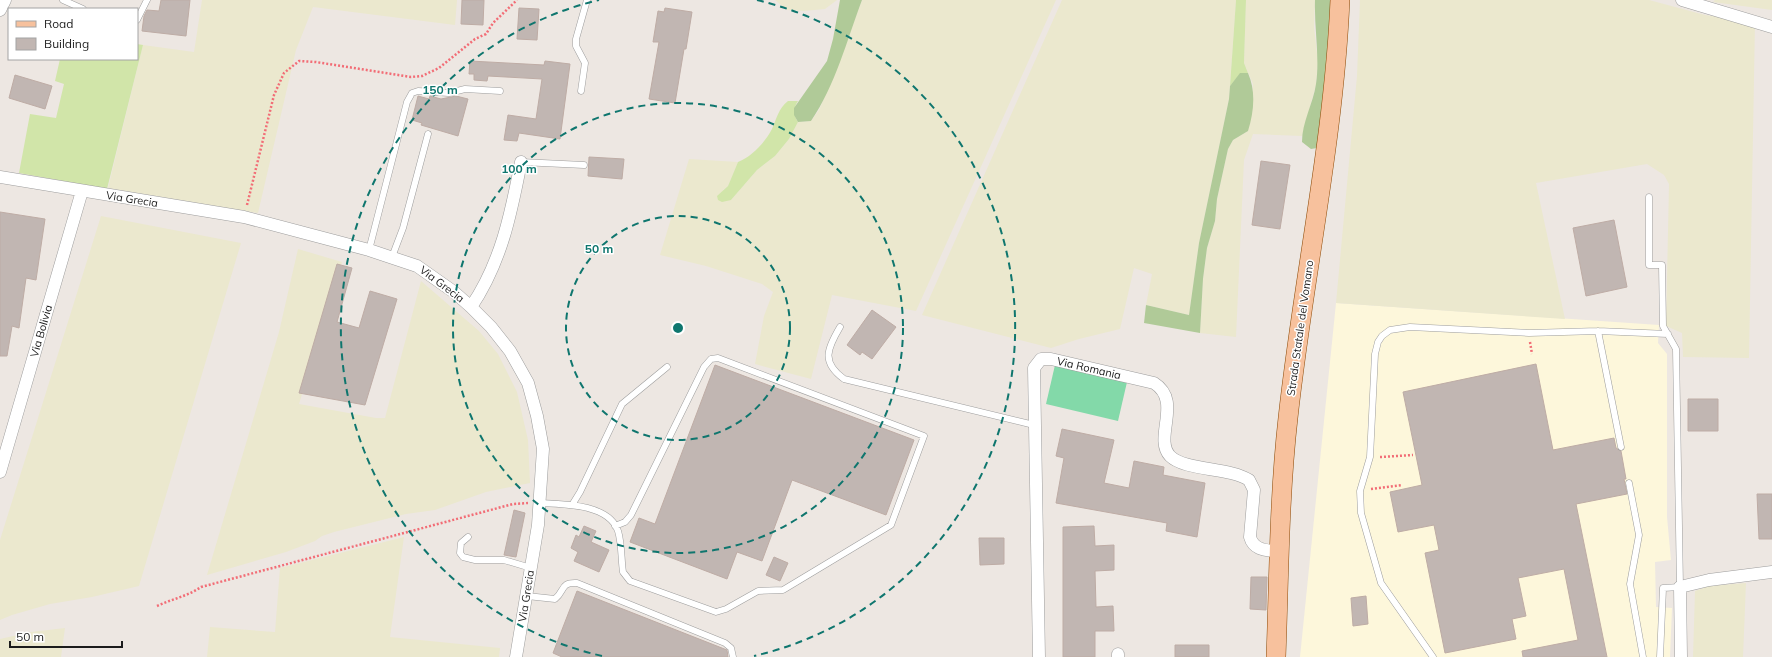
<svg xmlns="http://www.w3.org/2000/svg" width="1772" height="657" font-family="Mulish,sans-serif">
<rect width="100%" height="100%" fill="#ede7e2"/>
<path fill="#fdf7db" d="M1336,303L1659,325L1658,343L1667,354V517L1671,560L1655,562L1656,607L1672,608L1670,657H1300Z"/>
<path fill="#ebe8ce" d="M202,0H457L455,25L313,7L296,50L258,213L108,188L143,45L194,52Z
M775,0H837L825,9L804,11L787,10Z
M862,0H1056L916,311L832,295L811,379L755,364L764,316L773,292L762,284L706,266L660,255L689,159L738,162L728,186L723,190L731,200L757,170L775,156L789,139L798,122L811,121L819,110L837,67Z
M1062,0H1236L1229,99L1199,243L1189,315L1146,305L1152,274L1134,268L1120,329L1079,339L1051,348L922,315Z
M1246,0H1315L1314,27L1318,62L1316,85L1302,136L1253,134L1244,160L1236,337L1200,333L1203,279L1207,248L1215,221L1217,199L1228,149L1233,140L1248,131L1253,84L1244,63Z
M1360,0H1649L1705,15L1755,22L1749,358L1683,357L1682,333L1666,326L1669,184L1664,175L1647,164L1536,183L1565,319L1336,303L1357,76Z
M1715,0H1772V10L1713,2Z
M101,216L241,243L139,586L92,597L50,604L12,615L0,620V540Z
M298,249L342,262L299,404L376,418H385L421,281L479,331L498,354L517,392L528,440L530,483L486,492L435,510L406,514L334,532L322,536L315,541L286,552L207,575L279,332Z
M404,537L390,637L500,648L499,657H207L210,627L275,632L280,568Z
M1746,583L1743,657H1693L1695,591L1709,586Z
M65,628L61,657H0V639L31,632Z"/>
<path fill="#d1e5a9" d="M1236,0H1246L1244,63L1248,73L1240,74L1230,86Z
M137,44L143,45L107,189L19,173L30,114L56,118L64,84L55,81L60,59H137Z
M788,101H798C793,109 793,114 798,122L789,139L775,156L757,170L731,200L722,202L718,200L717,196L728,186L738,162C753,156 765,142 772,129C777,118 778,109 788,101Z"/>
<path fill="#b0ca98" d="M840,0H862C847,40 835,86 811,121L798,122L794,115V108L827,61L833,39Z
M1315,0H1333L1331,43L1317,148L1311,149L1302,142C1302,122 1313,104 1316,84C1320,57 1314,28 1315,0Z
M1240,73H1248C1256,91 1254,112 1248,131L1233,140L1228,149L1217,199L1215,221L1207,248L1203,279L1200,333L1144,323L1146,305L1189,315L1199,243L1229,99L1230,86Z"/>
<path fill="#83d9a9" d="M1055,365L1127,382L1118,421L1046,404Z"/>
<path fill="#c1b6b2" stroke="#beaca5" d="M161,0H190L186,36L142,31L144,16L147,10L159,11Z
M462,0H484L483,25L461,24Z
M519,8L539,9L537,40L517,39Z
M665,8L692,12L686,49H684L675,103L649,99L659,42H653L658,11L664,12Z
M470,61L544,65L545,61L570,64L560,139L519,133L517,141L504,140L508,115L536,119L542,79L488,76L487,81L474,80V74H469Z
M15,75L52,86L45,109L9,98Z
M418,96L429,99L430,96L441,99L456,96L468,99L458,136L421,125L422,123L412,120Z
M589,157L624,159L622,179L588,176Z
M1261,161L1290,165L1280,229L1252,225Z
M0,212L45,219L36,280L26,278L19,328L12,326L7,356H0Z
M1614,220L1627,287L1586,296L1573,228Z
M337,264L352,268L337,322L359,328L370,291L397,299L365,405L299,393Z
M872,310L896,327L872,359L862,352L860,355L847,345Z
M1536,364L1553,450L1614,438L1616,448L1621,451L1626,479H1624L1627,494L1576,504L1607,657H1523L1522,651L1578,640L1564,569L1518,578L1526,616L1512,619L1516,639L1445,653L1425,553L1439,550L1434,525L1398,532L1390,492L1422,485L1403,392Z
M715,365L914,440L886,515L792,480L762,561L737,552L727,579L630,542L639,518L655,524Z
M1688,399H1718V431H1688Z
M1062,429L1114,440L1104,483L1129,488L1134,461L1164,467L1163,475L1205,483L1197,537L1166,531L1167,523L1056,503L1064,458L1056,456Z
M1757,494H1772V539H1759Z
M514,510L525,513L516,557L504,555Z
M584,526L596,531L591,542L609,550L599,572L574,561L578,552L571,548L576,535L579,537Z
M1094,526L1095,546L1114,545V570L1095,571L1096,607L1113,606L1114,631H1095V657H1063V527Z
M979,538H1004V564L980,565Z
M774,557L788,563L780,581L766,575Z
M1251,577H1267L1266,610L1250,609Z
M577,591L727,650L728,657H562L553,653Z
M1366,596L1368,624L1353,626L1351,598Z
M1175,645H1209V657H1175Z"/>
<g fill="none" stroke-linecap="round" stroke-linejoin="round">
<defs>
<path id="lane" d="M63,0L83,9
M137,20L147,0
M581,91L585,63L576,46V39L587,0
M521,162L584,165
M1649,197V265H1662L1663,326L1676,349L1680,587L1663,588L1660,657
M369,250L407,102L412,93L418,91L449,93L465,89L500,91
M392,257L403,228L428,134
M840,327C827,349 821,362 844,379L1034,425
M1598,331L1621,447
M1629,483L1639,535L1630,584L1643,657
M540,503C564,504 609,504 618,531C622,544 621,559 623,572L630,581L716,612L726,609L758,591L783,590L891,525L924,436L718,358L711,359L704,367L631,515L625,522L615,526
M572,505L580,492L622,404L667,367
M468,537L461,543L460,553L463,557L475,560H504L531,568
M527,596L555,599C565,591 560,582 577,583L725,643L731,648L733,657
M1433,657L1381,583L1361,513L1360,491L1370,457L1375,354L1378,342L1382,336L1390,330L1410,327L1529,333L1598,331L1668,334"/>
<path id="street" d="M1682,0L1772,27
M0,10L5,0
M0,177L244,217L369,250L417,266L454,292L471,307L491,327L510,351L528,383L537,416L543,449L538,525L516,657
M471,307C501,263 511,214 521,162
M0,472L82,191
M1118,654V657
M1039,657L1034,368L1041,359H1051L1154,383C1183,401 1153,438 1170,456C1185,471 1229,467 1249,480L1254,490L1250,537C1254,551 1267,550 1280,552
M1681,657L1680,587L1709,580L1772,572"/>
<path id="primary" d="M1276,657C1279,578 1279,497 1288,418C1303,279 1334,140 1340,0"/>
</defs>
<use href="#lane" stroke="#9d9d9d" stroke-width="7"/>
<use href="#street" stroke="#9d9d9d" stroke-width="13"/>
<use href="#primary" stroke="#8d4a07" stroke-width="20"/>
<path stroke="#f26d76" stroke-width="2.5" stroke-dasharray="2 2" stroke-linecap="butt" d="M247,205L274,95L284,73L299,61L316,62L411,77L422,76L439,68L475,39L486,34L493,23L517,0
M1530,342L1532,354
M1380,457L1413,455
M1371,489L1402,485
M157,606C172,599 188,596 201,587L513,504L528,503"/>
<use href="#lane" stroke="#fff" stroke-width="6"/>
<use href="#street" stroke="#fff" stroke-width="12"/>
<use href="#primary" stroke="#f7c19d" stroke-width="19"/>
</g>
<g fill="none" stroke="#0f766e" stroke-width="2" stroke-dasharray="7 5">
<circle cx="678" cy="328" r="112"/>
<circle cx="678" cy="328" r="225"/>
<path d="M602 656A337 337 0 0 1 599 0M757 0A337 337 0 0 1 754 656"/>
</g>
<g text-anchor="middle" stroke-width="3" stroke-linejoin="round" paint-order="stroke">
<g font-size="11" fill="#1c1c1c" stroke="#fff">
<text transform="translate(132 199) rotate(9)" y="4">Via Grecia</text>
<text transform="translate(442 284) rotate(37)" y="4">Via Grecia</text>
<text transform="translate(1300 328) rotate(-82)" y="4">Strada Statale del Vomano</text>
<text transform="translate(41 331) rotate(-74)" y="4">Via Bolivia</text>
<text transform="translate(1089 368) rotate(13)" y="4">Via Romania</text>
<text transform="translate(526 596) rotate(-81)" y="4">Via Grecia</text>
</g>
</g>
<circle cx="678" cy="328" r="6" fill="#0f766e" stroke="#fff" stroke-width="2"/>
<g font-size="12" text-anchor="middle" font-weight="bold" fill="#0f766e" stroke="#fff" stroke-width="3" stroke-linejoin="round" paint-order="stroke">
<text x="440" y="94">150 m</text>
<text x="519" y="173">100 m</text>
<text x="599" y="253">50 m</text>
</g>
<rect x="8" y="8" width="130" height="52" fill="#ffffff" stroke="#a4a4a4"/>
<rect x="16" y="21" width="20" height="6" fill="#f7c19d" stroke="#a4a4a4"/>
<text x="44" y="28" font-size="12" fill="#1c1c1c">Road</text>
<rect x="16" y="38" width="20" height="12" fill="#c1b6b2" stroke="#a4a4a4"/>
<text x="44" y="48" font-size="12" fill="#1c1c1c">Building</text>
<path d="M10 641v6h112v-6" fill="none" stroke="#1c1c1c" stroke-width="2"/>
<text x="16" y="641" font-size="12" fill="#1c1c1c" stroke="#ffffff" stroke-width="3" paint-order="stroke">50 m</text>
</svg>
